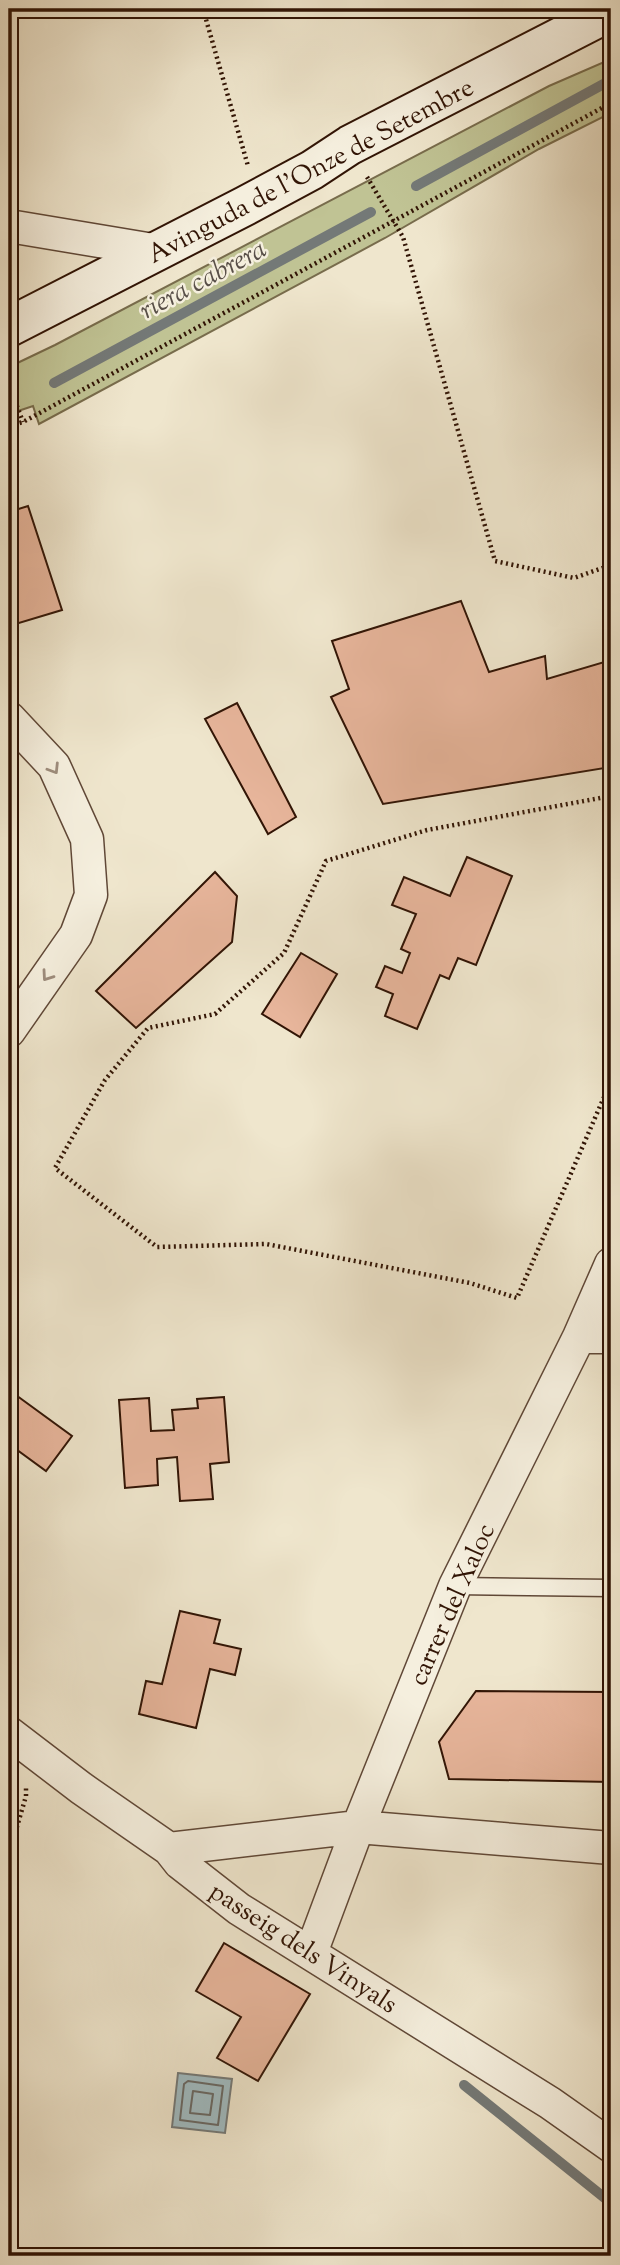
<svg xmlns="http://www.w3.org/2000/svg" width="620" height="2265" font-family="'Sorts Mill Goudy',serif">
<rect width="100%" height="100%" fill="#efe6cd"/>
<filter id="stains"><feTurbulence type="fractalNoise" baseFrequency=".00286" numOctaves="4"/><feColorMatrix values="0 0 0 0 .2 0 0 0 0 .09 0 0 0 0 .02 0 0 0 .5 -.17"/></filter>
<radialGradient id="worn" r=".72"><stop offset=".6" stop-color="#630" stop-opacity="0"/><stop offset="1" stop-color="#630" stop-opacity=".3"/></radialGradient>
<path fill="#c0c394" stroke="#786c4c" stroke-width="2" d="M611,59V113L539,149L385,238L39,424L33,406L9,414V367L55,345L549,86Z"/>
<path fill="#a0bcc3" stroke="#747977" stroke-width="2" d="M178,2073L232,2079L225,2133L172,2127Z"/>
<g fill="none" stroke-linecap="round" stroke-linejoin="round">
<path stroke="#686864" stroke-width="2" d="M188,2081L223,2086L218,2125L180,2120L184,2084Z
M193,2091L213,2094L210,2115L190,2113Z"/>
<path stroke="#747977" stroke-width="10" d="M416,186L611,80
M54,383L371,212
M464,2085L611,2203"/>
</g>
<path fill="#e7b59b" stroke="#311405" stroke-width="2" d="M28,506L62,610L9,626V512Z
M461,601L489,672L545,656L547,679L611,660V767L383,804L331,697L349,689L332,641Z
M237,703L296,817L268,834L205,719Z
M467,857L512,876L476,965L458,958L449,979L440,975L417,1029L385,1016L393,994L376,987L385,966L402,973L410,953L401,949L416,914L392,905L404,877L450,896Z
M215,872L237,896L232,942L136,1028L96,991Z
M301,953L337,974L300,1037L262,1014Z
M9,1390L72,1436L46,1471L9,1444Z
M224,1397L229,1462L210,1464L213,1499L180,1501L177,1457L157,1459L158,1485L125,1488L119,1400L149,1398L151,1431L174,1430L172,1410L198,1408L197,1399Z
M180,1611L220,1620L214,1643L241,1649L235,1675L210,1669L196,1728L139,1714L146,1681L162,1684Z
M476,1691L611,1692V1782L449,1779L439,1742Z
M224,1943L310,1994L258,2081L217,2058L241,2017L196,1991Z"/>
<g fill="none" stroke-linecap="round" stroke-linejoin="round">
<defs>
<path id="lane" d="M455,1586L611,1588"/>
<path id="street" d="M9,226L159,251
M9,718L54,766L87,839L91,895L76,935L9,1031
M579,1337H611
M9,1733L81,1788L169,1849L180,1863L239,1909L550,2103L611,2146
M169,1849L358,1827L611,1848
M311,1953L358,1827L455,1586L579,1337L611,1264"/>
<path id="secondary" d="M9,327L245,206L312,170L350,145L611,11"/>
</defs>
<use href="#lane" stroke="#604837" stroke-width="19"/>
<use href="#street" stroke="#604837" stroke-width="35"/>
<use href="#secondary" stroke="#311405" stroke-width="42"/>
<path stroke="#311405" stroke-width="4.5" stroke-dasharray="2 3.5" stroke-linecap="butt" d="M203,9L248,166
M367,177L403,237L495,561L574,578L611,565
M9,385L23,422
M9,426L23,422L611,103
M611,796L427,830L326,861L284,953L215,1014L148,1028L105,1080L55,1168L157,1247L266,1244L470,1283L517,1298L611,1081
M9,1854L26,1796V1787
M9,2161V2215"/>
<use href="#lane" stroke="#f5efde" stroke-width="16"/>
<use href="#street" stroke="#f5efde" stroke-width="32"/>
<use href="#secondary" stroke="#f5efde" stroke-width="38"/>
</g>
<defs><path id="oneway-chevron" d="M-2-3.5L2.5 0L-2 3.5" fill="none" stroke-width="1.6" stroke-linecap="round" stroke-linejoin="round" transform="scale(1.75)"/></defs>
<g stroke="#9d8c7c">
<use href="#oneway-chevron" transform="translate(54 769) rotate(58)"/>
<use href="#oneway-chevron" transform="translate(47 976) rotate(125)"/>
</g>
<g text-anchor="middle" stroke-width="5" stroke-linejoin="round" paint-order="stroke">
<g font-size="26" fill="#311405" stroke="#f5efde">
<text transform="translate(310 170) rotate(-28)" y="9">Avinguda de l'Onze de Setembre</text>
<text transform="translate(451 1604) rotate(-66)" y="9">carrer del Xaloc</text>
<text transform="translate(304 1947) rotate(33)" y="9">passeig dels Vinyals</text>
</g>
<g font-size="28" font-style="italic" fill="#584f48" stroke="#f5efde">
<text transform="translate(202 278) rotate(-28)" y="10">riera cabrera</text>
</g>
</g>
<rect width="620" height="2265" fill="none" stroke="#efe6cd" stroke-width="35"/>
<rect x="10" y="10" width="599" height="2244" fill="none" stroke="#311405" stroke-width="3.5"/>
<rect x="18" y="18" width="585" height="2230" fill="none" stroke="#311405" stroke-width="2"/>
<rect width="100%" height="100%" filter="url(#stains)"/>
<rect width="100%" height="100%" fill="url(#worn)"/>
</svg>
